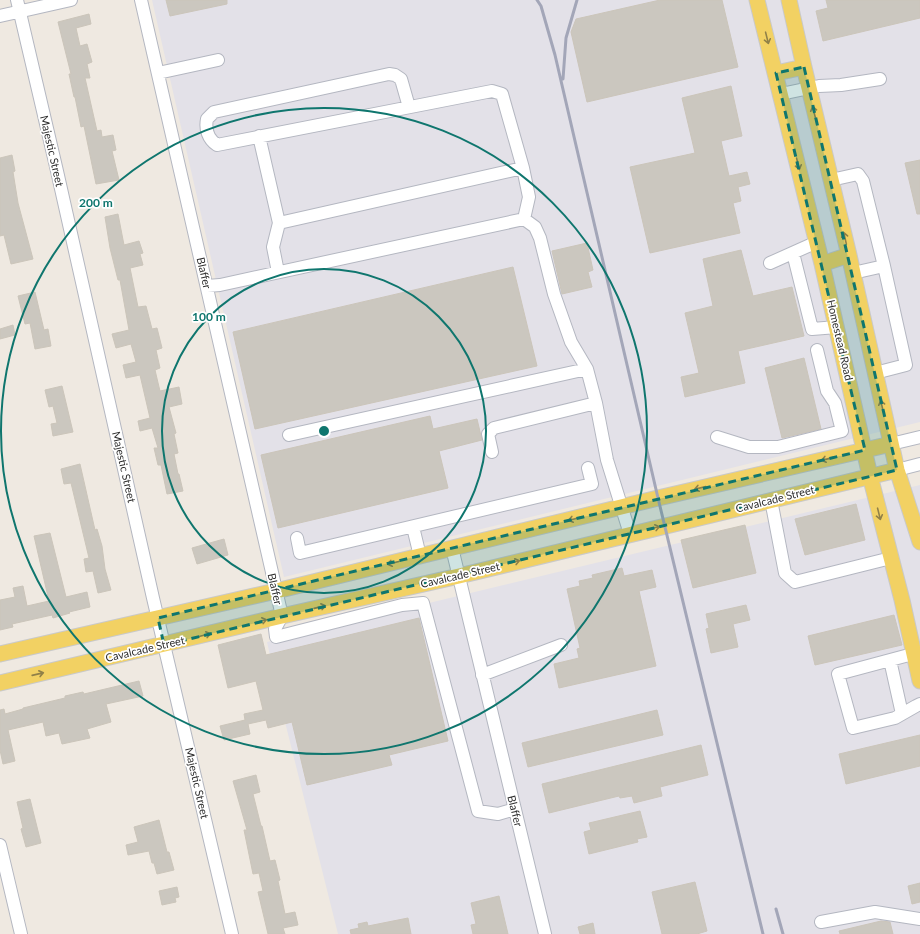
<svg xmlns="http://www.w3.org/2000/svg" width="920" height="934" font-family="Lato,sans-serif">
<rect width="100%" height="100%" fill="#efe9e1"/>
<path fill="#e3e1e8" d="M152,0H920V422L284,577Z
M920,485V934H338L285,722L267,642Z"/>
<path fill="#cbc7bf" stroke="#cbc5ba" d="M166,0H227V4L170,16Z
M660,0H722L738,67L587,102L571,32L576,19Z
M826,0H920V18L823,41L816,11L828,8Z
M89,14L91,24L76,28L80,46L87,44L92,62L87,64L90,78H85L97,131L101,130L102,137L113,135L116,150L112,151L119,180L96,184L84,126L81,127L75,97H74L69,74H71L58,22Z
M731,86L742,136L721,141L729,176L747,172L750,184L738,187L741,201L733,203L740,233L650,253L630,167L695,153L682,98Z
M12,155L15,171L13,172L18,203L33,259L11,264L4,235L0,236V158Z
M920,160V214H917L905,163Z
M118,214L124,245L139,241L143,253L140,254L143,265L130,268L138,307L146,306L152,329L157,328L162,348L156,350L160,368L155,370L159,387L160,391L179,387L182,404L169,407L176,433L174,434L178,453L174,454L178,474H179L183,491L167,494L161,465H158L154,448H158L152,428L140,431L138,421L150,418L140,375L126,378L123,365L136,362L131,344L116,348L112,334L129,330L120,280H118L110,248L105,217Z
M587,243L593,270L588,272L592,287L562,294L552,251Z
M741,250L753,296L792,287L804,336L738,351L745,383L685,397L681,377L699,373L685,313L713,306L703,259Z
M513,267L537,366L255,429L233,332Z
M35,292L44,330L48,329L51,346L35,349L30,323L25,324L18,296Z
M13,325L15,335L0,339V329Z
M804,358L821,429L782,438L765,368Z
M62,386L73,432L53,436L51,424L57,423L53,406L49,407L45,390Z
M430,416L433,429L477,419L482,440L439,451L448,488L278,528L261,455Z
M80,464L95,530L97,529L102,546L105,569L111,590L98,593L93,571L86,572L84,559L89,558L71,483L64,484L61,469Z
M856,504L865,540L805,555L795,519Z
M745,525L756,573L693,588L681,540Z
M50,533L66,597L87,592L90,607L69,612L70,613L53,618L52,615L12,624L13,627L0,630V600L15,597L13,588L23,586L27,606L49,601L34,536Z
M224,539L228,555L197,564L192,548Z
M622,568L624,576L652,570L656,587L639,591L656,666L559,688L554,664L579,658L577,649L580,648L567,589L580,586L579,581L593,578L592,575Z
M746,605L750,620L733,624L738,647L711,653L706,629L709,628L706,614Z
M894,615L902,645L815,665L808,636Z
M419,618L448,741L389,755L392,765L307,785L292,722L268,728L266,720L248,724L250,734L224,740L220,726L245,720L244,714L263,710L256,681L228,688L218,645L261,634L266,655Z
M139,681L143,696L106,704L111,722L87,729L90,738L62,744L59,733L46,736L43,722L8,730L15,761L3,764L0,750V710L4,709L5,714L23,709V708L65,698V696L83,692L84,694Z
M657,710L663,735L528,767L522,743Z
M920,735V766L846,784L839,754Z
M701,745L708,775L660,787L662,796L634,803L632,796L620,798L619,796L549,813L542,784Z
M256,775L260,792L253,794L261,826H262L270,861L275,860L280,880L278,881L285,914L295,912L298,925L283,928L285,934H268L258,892L263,891L259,873L253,874L244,830H247L233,781Z
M30,799L41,843L26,847L21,829L23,828L17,802Z
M640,811L647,837L637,839L638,842L589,854L584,832L591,830L589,823Z
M159,820L167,852H169L174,870L157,874L154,863H152L149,851L128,855L126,845L138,842L134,827Z
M695,882L707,931L697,934H662L652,892Z
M920,883V902L912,904L908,886Z
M177,887L179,897L175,898L176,902L162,905L159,891Z
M499,896L508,934H473L471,925L476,924L471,903Z
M408,918L411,934H351L350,930L359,928L358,924L367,922L368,926Z
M881,921L890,922L893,934H840L839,931Z
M593,923L595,934H580L578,927Z"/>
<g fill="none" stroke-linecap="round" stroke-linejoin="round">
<defs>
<path id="minor" d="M17,0L57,171L153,598L232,934
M141,0L282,616L275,629L276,637L402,605L423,603L478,811L498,814L515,809
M0,16L71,0
M158,73L218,60
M781,94L819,86L841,85L880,79
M409,107L401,79L395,75L389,74L214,112L207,119C205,129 208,139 217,145L492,91L502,94L523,168L529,197L524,219
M259,136L279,223L523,168
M831,180L858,174L863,181L884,266
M793,253L812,329L837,327
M770,263L817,242
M278,272L273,247L279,223
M853,273L884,266L906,365L875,373
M207,286L220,285L524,219L535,227L540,238L554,294L571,342L587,369L596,403L607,460L630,534
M289,435L587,369
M717,437L749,447H778L842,431L835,403L827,391L817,350
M891,444L920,437
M492,452L488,434L494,428L596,403
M897,470L920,464
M771,500L785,573L795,582L891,558
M413,527L420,556
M297,538L300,553L592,484L588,468
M452,548L545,934
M920,652L838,674L853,728L895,718L916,706L920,704
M890,660L902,714
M482,675L561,645
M0,845L21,934
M821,922L875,912L920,919"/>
<path id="major" d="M757,0L822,264L870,476L902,600L920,681
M789,0L804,67L849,255L897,470L920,542
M776,73L804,67
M822,264L849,255
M0,654L276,591L658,498L891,444
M0,683L282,616L459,576L897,470"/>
</defs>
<use href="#minor" stroke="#b4b7c1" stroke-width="14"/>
<use href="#major" stroke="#c9c9c9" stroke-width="17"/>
<use href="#minor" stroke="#fff" stroke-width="12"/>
<use href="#major" stroke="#f2d163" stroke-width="15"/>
<path stroke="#a3a6b8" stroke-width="3" d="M537,0L541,6L555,55L658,498L763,934
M563,79L566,38L577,0
M776,909L783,934"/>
</g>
<defs><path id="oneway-shaft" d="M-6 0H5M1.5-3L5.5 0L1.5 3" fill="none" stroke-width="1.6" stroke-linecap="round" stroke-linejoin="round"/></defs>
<g stroke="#908048">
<use href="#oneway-shaft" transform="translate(767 38) rotate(76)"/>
<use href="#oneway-shaft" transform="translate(814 112) rotate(-104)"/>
<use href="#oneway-shaft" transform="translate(798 164) rotate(76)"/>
<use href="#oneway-shaft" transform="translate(845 238) rotate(-103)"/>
<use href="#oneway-shaft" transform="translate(882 406) rotate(-103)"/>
<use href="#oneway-shaft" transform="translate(827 459) rotate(167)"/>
<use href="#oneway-shaft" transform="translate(700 488) rotate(167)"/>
<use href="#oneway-shaft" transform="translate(879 514) rotate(76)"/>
<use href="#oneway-shaft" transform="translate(574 519) rotate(166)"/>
<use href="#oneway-shaft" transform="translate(654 528) rotate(-14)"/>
<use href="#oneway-shaft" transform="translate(514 562) rotate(-14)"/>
<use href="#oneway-shaft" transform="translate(393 563) rotate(166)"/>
<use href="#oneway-shaft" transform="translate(320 607) rotate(-13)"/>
<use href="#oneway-shaft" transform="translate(261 621) rotate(-14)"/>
<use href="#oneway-shaft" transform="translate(205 635) rotate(-14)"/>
<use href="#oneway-shaft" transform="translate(38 674) rotate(-13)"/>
</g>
<path fill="#0f766e" fill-opacity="0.2" stroke="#0f766e" stroke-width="3" stroke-dasharray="8 5" stroke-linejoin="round" d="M804,67L897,470L164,645L158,618L865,450L776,73Z"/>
<g fill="none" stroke="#0f766e" stroke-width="2">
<circle cx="324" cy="431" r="162"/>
<circle cx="324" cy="431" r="323"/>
</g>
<g text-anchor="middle" stroke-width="3.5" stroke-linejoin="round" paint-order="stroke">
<g font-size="11" fill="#2e2e2e" stroke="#fff">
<text transform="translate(52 151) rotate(77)" y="4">Majestic Street</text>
<text transform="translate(204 273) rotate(77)" y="4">Blaffer</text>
<text transform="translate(840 340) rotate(77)" y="4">Homestead Road</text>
<text transform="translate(124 467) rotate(77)" y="4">Majestic Street</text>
<text transform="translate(775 499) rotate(-14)" y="4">Cavalcade Street</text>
<text transform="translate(460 575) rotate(-13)" y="4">Cavalcade Street</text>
<text transform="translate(275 589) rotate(77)" y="4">Blaffer</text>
<text transform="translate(145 649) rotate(-13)" y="4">Cavalcade Street</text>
<text transform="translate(197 783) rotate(77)" y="4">Majestic Street</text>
<text transform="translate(515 811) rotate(76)" y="4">Blaffer</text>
</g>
</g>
<circle cx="324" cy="431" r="6" fill="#0f766e" stroke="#fff" stroke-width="2"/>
<g font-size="12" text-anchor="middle" font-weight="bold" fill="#0f766e" stroke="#fff" stroke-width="3.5" stroke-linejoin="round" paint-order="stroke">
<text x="96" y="207">200 m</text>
<text x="209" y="321">100 m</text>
</g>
</svg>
